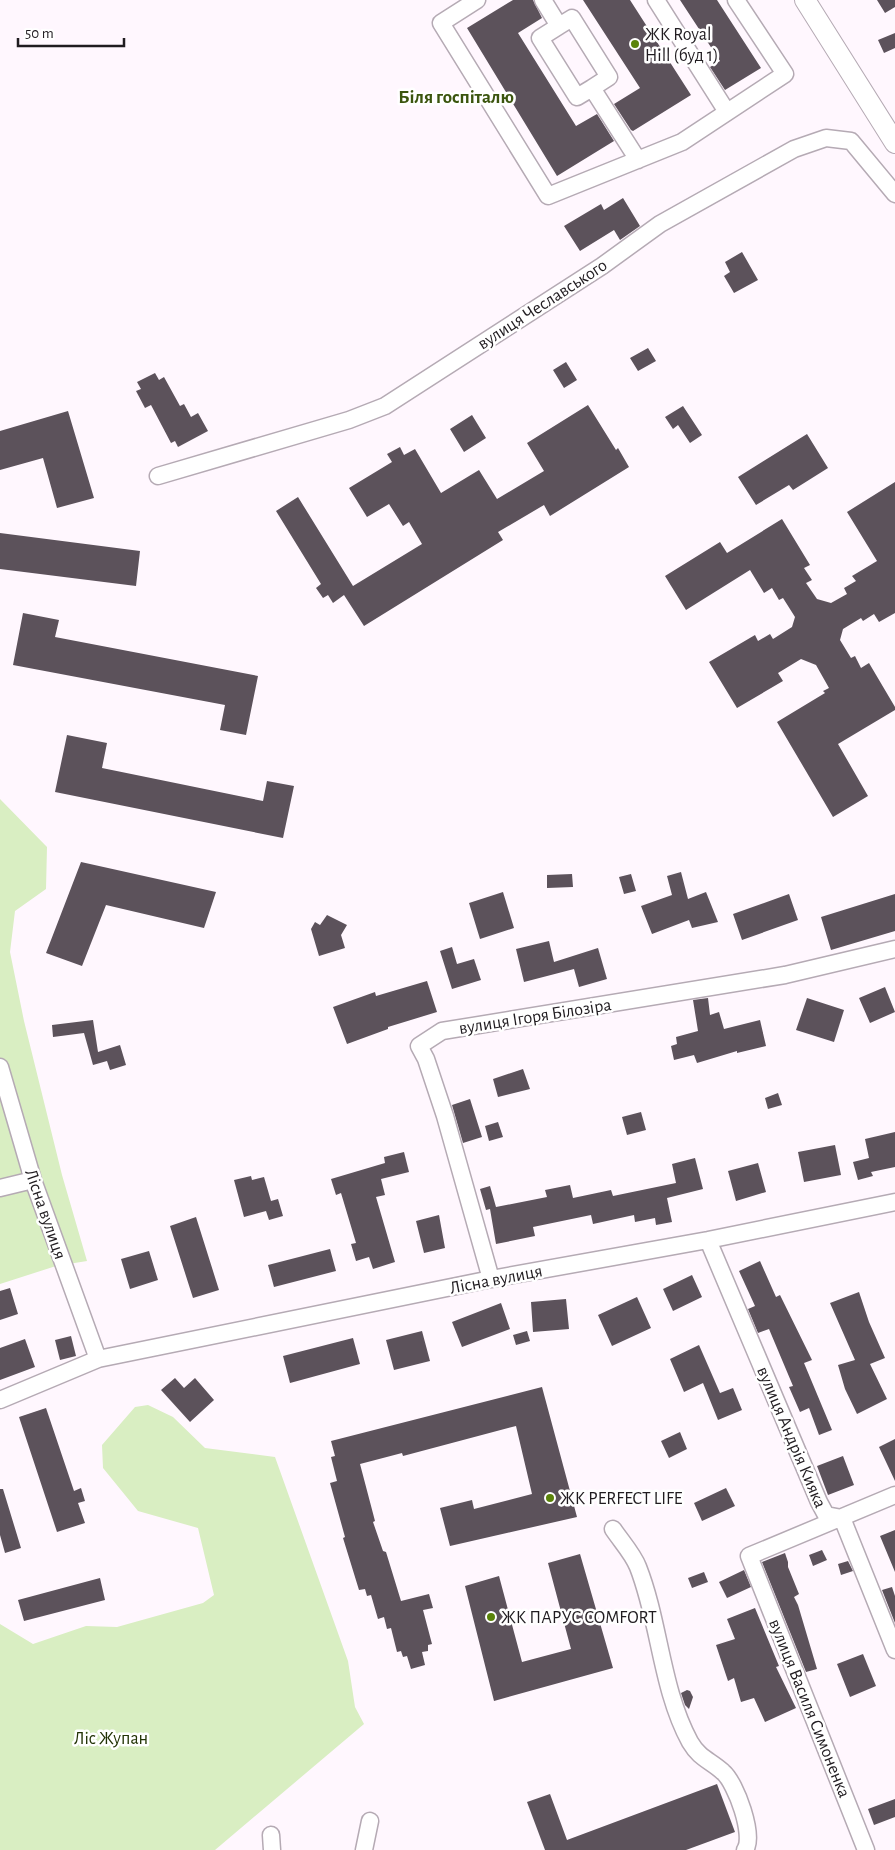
<svg xmlns="http://www.w3.org/2000/svg" width="895" height="1850" font-family="'Alegreya Sans',sans-serif">
<rect width="100%" height="100%" fill="#fff7fe"/>
<path fill="#d9eec2" d="M0,799L47,847L46,889L15,911L10,952L24,1021L62,1175L87,1261L56,1266L0,1284Z
M148,1405L173,1417L205,1448L275,1457L348,1661L355,1707L364,1724L215,1850H0V1624L33,1644L86,1626L117,1627L203,1603L214,1595L198,1528L138,1511L103,1468L102,1445L135,1407Z"/>
<path fill="#5c525b" d="M513,0H533L542,18L518,33L576,126L597,114L614,141L557,176L467,28Z
M583,0H630L691,95L633,131L631,130L614,104L640,88Z
M680,0H717L761,68L725,90L710,67L720,61Z
M877,0H895V7L885,13Z
M895,33V48L884,53L878,40Z
M623,198L640,226L620,240L614,230L580,251L564,226L601,204L604,210Z
M742,252L758,280L734,293L724,276L730,272L725,262Z
M648,348L656,361L638,371L630,358Z
M566,362L577,380L564,388L553,370Z
M155,373L159,380L164,377L180,406L184,404L191,417L198,413L208,431L178,447L175,441L171,443L151,405L145,408L136,391L141,389L137,382Z
M588,405L616,450L618,448L629,467L550,516L544,505L498,532L503,540L364,626L344,595L333,603L328,595L323,598L316,588L321,584L276,511L298,497L353,586L422,544L409,522L403,526L389,504L367,517L349,488L392,462L387,454L400,447L404,455L415,449L441,493L479,470L497,499L544,471L527,443Z
M683,406L702,435L690,443L678,425L673,429L665,417Z
M68,411L94,498L57,508L43,458L0,470V431Z
M472,415L486,438L464,452L450,429Z
M807,434L828,468L793,490L789,485L756,505L738,477Z
M895,482V613L879,622L874,614L863,621L861,618L843,629L840,640L851,658L855,656L861,668L869,663L895,707V710L838,744L868,796L833,817L777,722L825,693L823,691L829,688L816,665L801,659L778,673L783,681L737,708L709,662L755,635L758,641L770,634L773,639L792,627L795,617L783,598L779,600L772,588L764,593L750,570L686,610L665,576L720,542L727,553L782,519L810,565L804,568L812,580L806,583L817,599L831,603L847,594L844,588L856,581L852,576L877,561L847,512Z
M0,533L140,551L136,586L0,569Z
M23,613L59,620L55,637L258,676L246,735L220,730L225,705L13,665Z
M67,735L107,743L102,768L263,801L267,781L294,786L283,838L55,792Z
M81,862L216,892L204,928L106,905L82,966L46,953Z
M681,872L688,899L706,892L718,922L692,928L689,920L652,934L641,906L672,895L667,876Z
M572,874L573,887L547,888V875Z
M631,874L636,891L624,894L619,877Z
M503,892L514,928L480,939L469,903Z
M789,894L798,920L742,940L733,914Z
M895,894V931L831,950L821,917Z
M327,915L347,925L341,935L345,948L319,956L311,929L315,922L320,925Z
M549,941L554,962L598,948L607,979L579,987L574,969L524,982L516,949Z
M452,947L457,964L474,959L481,980L452,989L440,951Z
M427,981L437,1012L388,1027V1029L347,1044L333,1007L375,992L376,996Z
M885,987L895,1012L870,1023L859,998Z
M708,998L710,1015L719,1012L724,1029L760,1020L766,1046L737,1053V1051L697,1063L694,1055L674,1060L671,1046L677,1044L676,1037L698,1031L693,1000Z
M807,998L844,1010L834,1042L796,1030Z
M93,1020L98,1052L120,1045L126,1065L110,1070L107,1061L93,1065L84,1033L53,1037L52,1025Z
M523,1069L530,1089L498,1097L493,1079Z
M778,1093L782,1105L768,1109L765,1098Z
M470,1099L482,1137L463,1143L452,1105Z
M641,1112L646,1130L627,1135L622,1117Z
M498,1122L503,1137L489,1141L485,1126Z
M895,1132V1167L871,1172L873,1176L858,1180L853,1162L869,1158L865,1139Z
M835,1145L841,1175L804,1182L798,1152Z
M404,1152L409,1172L381,1179L385,1195L376,1197L395,1262L373,1269L369,1257L356,1261L351,1244L356,1243L341,1193L336,1195L331,1179L385,1163L384,1157Z
M695,1158L703,1189L667,1198L672,1222L656,1225L655,1218L635,1222L634,1215L593,1224L591,1215L533,1227L535,1236L496,1244L490,1209L486,1210L480,1189L490,1186L496,1207L547,1197L545,1190L570,1185L573,1198L611,1190L613,1196L676,1183L672,1164Z
M758,1163L766,1192L736,1201L728,1171Z
M251,1176L252,1180L264,1177L271,1201L278,1199L283,1216L269,1220L266,1211L244,1217L234,1180Z
M439,1215L445,1248L424,1253L416,1221Z
M196,1217L219,1290L193,1298L170,1226Z
M330,1249L336,1271L274,1287L268,1265Z
M149,1251L158,1280L130,1289L121,1259Z
M760,1261L776,1297L780,1295L812,1360L804,1363L832,1430L819,1435L809,1408L800,1412L789,1387L793,1386L769,1329L758,1333L748,1309L755,1306L739,1271Z
M692,1275L702,1297L673,1311L663,1289Z
M10,1288L18,1314L0,1320V1291Z
M859,1292L869,1322L885,1358L870,1364L887,1399L857,1414L845,1389L838,1365L855,1360L830,1303Z
M637,1297L651,1328L612,1346L598,1315Z
M566,1299L569,1329L533,1332L531,1302Z
M501,1303L510,1329L462,1347L452,1322Z
M422,1331L430,1361L394,1370L386,1340Z
M527,1331L530,1341L516,1345L513,1335Z
M71,1336L76,1356L60,1360L55,1340Z
M353,1338L360,1364L290,1383L283,1356Z
M25,1339L35,1367L0,1380V1348Z
M699,1345L720,1393L733,1388L742,1410L718,1420L703,1383L684,1392L670,1359Z
M175,1378L184,1388L195,1378L214,1400L190,1422L161,1390Z
M542,1387L577,1517L450,1546L440,1508L472,1500L474,1509L532,1494L516,1426L403,1456L402,1453L360,1464L375,1521L373,1522L383,1551L386,1552L401,1601L429,1594L433,1608L423,1610L432,1644L428,1645V1651L422,1652L425,1665L411,1669L407,1656L403,1657L401,1651L397,1652L391,1628L387,1629L384,1617L378,1619L371,1595L367,1596L365,1589L359,1590L343,1538L345,1537L330,1483L337,1481L331,1457L335,1456L331,1441Z
M46,1408L74,1491L81,1488L85,1501L78,1503L85,1523L57,1532L19,1417Z
M680,1432L687,1449L669,1458L661,1441Z
M895,1439V1481L879,1447Z
M843,1456L854,1485L828,1495L817,1466Z
M726,1488L735,1506L702,1521L694,1503Z
M0,1489H3L21,1548L5,1553L0,1535Z
M895,1530V1572L880,1536Z
M822,1550L827,1560L813,1566L809,1555Z
M785,1553L788,1562V1567L799,1594L794,1597L798,1605L817,1669L806,1672L762,1562Z
M580,1554L613,1668L494,1701L465,1586L499,1576L522,1662L571,1649L548,1563Z
M848,1561L853,1571L841,1575L838,1564Z
M744,1570L751,1587L727,1598L719,1582Z
M704,1572L708,1582L692,1588L688,1578Z
M100,1578L105,1600L24,1621L18,1600Z
M892,1587L895,1596V1623L882,1590Z
M755,1608L779,1666L776,1667L796,1708L765,1722L754,1698L741,1702L734,1678L728,1681L716,1645L735,1639L727,1619Z
M863,1654L876,1686L850,1697L837,1664Z
M687,1690L690,1691L693,1697L689,1709L685,1705L681,1693Z
M717,1784L735,1832L686,1850H545L527,1802L550,1794L567,1840Z
M895,1799V1817L874,1825L868,1809Z"/>
<g fill="none" stroke-linecap="round" stroke-linejoin="round">
<defs>
<path id="minor" d="M477,0L441,23L548,196L682,142L785,74L736,0
M543,0L559,26L572,18L609,77L592,88L638,160
M656,0L727,112
M559,26L540,38L577,97L592,88
M158,476L349,420L385,406L602,266L660,224L794,149L826,138L851,141L895,194
M0,1067L33,1180L98,1359
M0,1188L33,1180
M708,1240L819,1502L826,1515L842,1518L895,1650
M491,1279L445,1116L426,1059L419,1046L442,1031L785,975L895,949
M0,1400L98,1359L491,1279L708,1240L895,1202
M613,1529C621,1541 633,1554 638,1567C660,1623 661,1689 690,1742C700,1759 710,1760 723,1772C736,1783 755,1836 745,1850
M271,1835L272,1850
M364,1850L370,1821
M866,1850L749,1556L895,1495"/>
<path id="major" d="M805,0L895,143"/>
</defs>
<use href="#minor" stroke="#b5aab4" stroke-width="19"/>
<use href="#major" stroke="#b5aab4" stroke-width="22"/>
<use href="#minor" stroke="#fff" stroke-width="16"/>
<use href="#major" stroke="#fff" stroke-width="20"/>
</g>
<g fill="#5a830a" stroke="#fff" stroke-width="2">
<circle cx="635" cy="44" r="5"/>
<circle cx="550" cy="1498" r="5"/>
<circle cx="491" cy="1617" r="5"/>
</g>
<g text-anchor="middle" stroke-width="5" stroke-linejoin="round" paint-order="stroke">
<g font-size="18" fill="#201c20" stroke="#fff" text-anchor="start">
<text x="645" y="40">ЖК Royal<tspan x="645" dy="21">Hill (буд 1)</tspan></text>
<text x="560" y="1504">ЖК PERFECT LIFE</text>
<text x="501" y="1623">ЖК ПАРУС COMFORT</text>
</g>
<g font-size="18" fill="#201c20" stroke="#fff">
<text transform="translate(542 304) rotate(-33)" y="6">вулиця Чеславського</text>
<text transform="translate(535 1016) rotate(-9)" y="6">вулиця Ігоря Білозіра</text>
<text transform="translate(46 1214) rotate(71)" y="6">Лісна вулиця</text>
<text transform="translate(496 1279) rotate(-11)" y="6">Лісна вулиця</text>
<text transform="translate(792 1437) rotate(67)" y="6">вулиця Андрія Кияка</text>
<text transform="translate(810 1708) rotate(68)" y="6">вулиця Василя Симоненка</text>
</g>
<g font-size="18" fill="#213204" stroke="#fff">
<text x="111" y="1744">Ліс Жупан</text>
</g>
<g font-size="19" font-weight="bold" fill="#3b550e" stroke="#fff">
<text x="456" y="103">Біля госпіталю</text>
</g>
</g>
<path d="M18 38v8h106v-8" fill="none" stroke="#201c20" stroke-width="2.5"/>
<text x="25" y="38" font-size="15" fill="#201c20" stroke="#ffffff" stroke-width="4" paint-order="stroke">50 m</text>
</svg>
